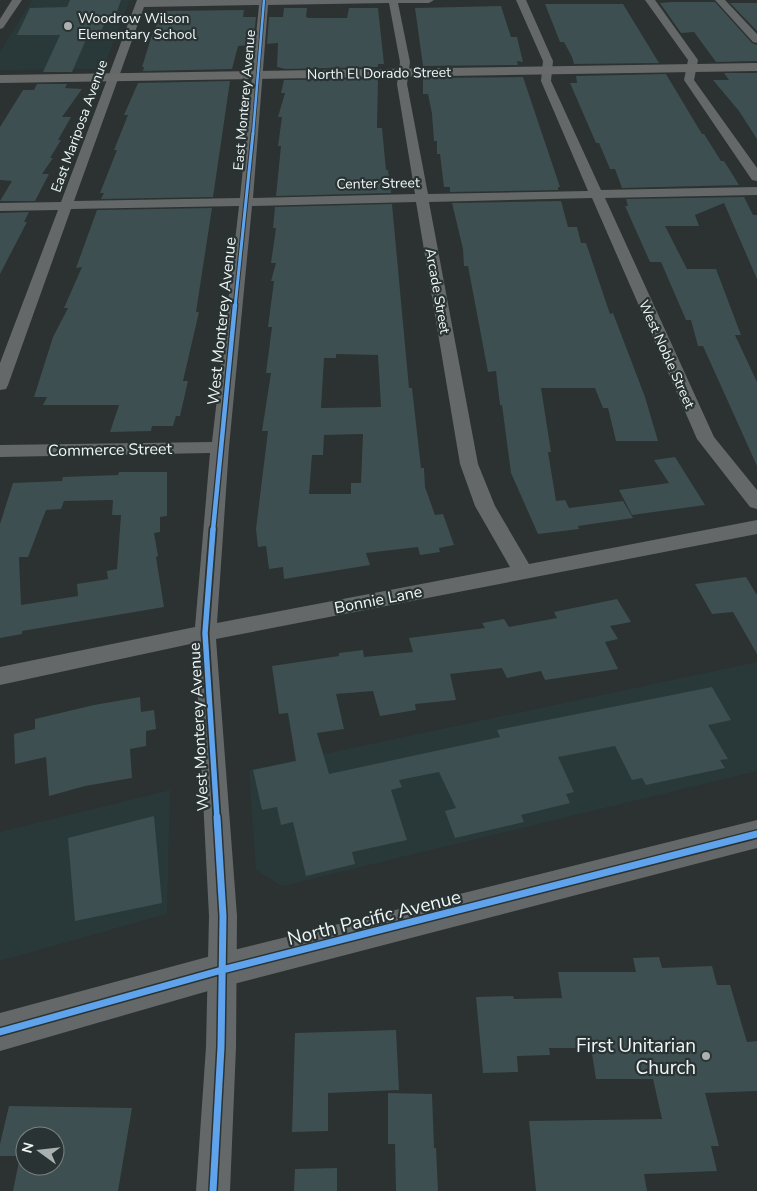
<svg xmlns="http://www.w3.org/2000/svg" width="757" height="1191" font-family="'Nunito Sans',sans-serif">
<rect width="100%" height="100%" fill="#2c3131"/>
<path fill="#29393a" d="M32,0H130L103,69L0,70V52Z
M757,662V771L282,886L256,870L249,770Z
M170,790L167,911L166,914L0,961V832Z"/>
<path fill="#3d4f50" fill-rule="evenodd" d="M70,0H121L113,23H105L99,35H88L72,72H43L60,35H17L30,8L67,7Z
M672,2H715L752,43L757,45V61L716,62L694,32L681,33L660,3Z
M730,3H757V31Z
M545,4H623L659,63L574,64L572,57L564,42H560Z
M501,6L511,37H517L523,62L517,61L518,65L423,66L415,8Z
M284,8H307L306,17L309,18H347L349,8H378L384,64H378V67L286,69L277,67L278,43L267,44L269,17H283Z
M244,10L243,17H256L253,45L238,46L232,69L143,71L144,67H142L151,38L163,11Z
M724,73H757V139L739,111L713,80H729Z
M666,74L702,134H704L721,161H724L739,185L622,188L615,169H610L599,143H596L570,83H577L576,76Z
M523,77L560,187H558V190L450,192V187H444L440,154H437V141H434L432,114L428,94H423V78Z
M378,79L377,128H382L386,170H388L391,193L276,196L281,146H278L282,117H278L285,93H281L284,80Z
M230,81L213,197L101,199L104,193H100L117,150H114L128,115H124L138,83Z
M37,84H67L65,88L82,89L62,117H71L58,140H61L50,158H53L42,174H49L35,201H0L12,181L0,180V127L23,90H34Z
M744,197L753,215H757V279L724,203L695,215L699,226H665L687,269H716L741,335H735L757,382V466L703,346H698L691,320H686L661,262H650L625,206H628L626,199Z
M561,201L568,227H577L581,243H586L610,314L613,313L645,397L658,441H616L608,408H603L595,388H541L551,452H548L556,501L565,500L569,508L623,501L633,518L578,526L579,529L538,534L511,473L502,405H500L496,371L488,372L468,266H464L463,249L452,203Z
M392,204L409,388H412L421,468H424L425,487L435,515L443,514L454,545L439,548L440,552L420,555L418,547L366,553L370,565L284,579L283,567L269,569L266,546L258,547L256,529L268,431H262L271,373H266L272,327H268L274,281H271L276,263H271L276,228H273L275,207ZM336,354L378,355L381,407L321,408L324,358H336ZM363,434L361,483H351V494H309L312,455H323L324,435Z
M212,208L196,312H199L183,381H188L180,416H176L173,426H152L151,431L110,432L119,405H43L47,397H34L53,337L68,308H64L82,267L76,268L97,210Z
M29,212L24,222H27L0,274V213Z
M675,457L705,505L632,515L619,490L669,483L654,460Z
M119,472H167V516L160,517V532L154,533L158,556L156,557L164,607L22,631V634L0,638V524L13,483L62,481L63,477L118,475ZM113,500L112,515H121L117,569L107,571L108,579L77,584L78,596L21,605L19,557H28L46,510L61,509L64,501Z
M746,577L757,595V654L733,612L712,614L695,584Z
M617,599L631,622L610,626L618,639L605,642L618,669L545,680L541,671L507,678L502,668L450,674L456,700L415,704L416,710L380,716L373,691L336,694L344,729L317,733L329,774L500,737L497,730L712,687L731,720L708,725L728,759L720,760L725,768L646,785L642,778L632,780L615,746L558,757L574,792L566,794L570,803L521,815L524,822L455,838L445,811L456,808L439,772L399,780L402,787L391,790L407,840L352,852L355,864L306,876L293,822L281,825L277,807L262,810L253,770L296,761L288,713L279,714L272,666L339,656V653L363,650L364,657L413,652L409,638L485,628L482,623L504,619L509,627L557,618L554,612Z
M140,697L141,712L154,710L156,729L146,731V746L130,749L132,778L85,786L49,796L46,757L15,764L14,734L35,729V719L94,705Z
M154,816L162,903L75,921L68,838Z
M659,957L662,968L712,966L717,985H730L747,1042L757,1041V1091L705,1093L719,1146H711L717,1171L644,1174L647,1191H536L529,1121L662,1119L653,1079H596L591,1048H549L550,1055L517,1056L518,1072L483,1073L476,997L513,996L514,999L562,998L558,972H636L633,958Z
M396,1030L399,1090L328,1093V1131L292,1132L295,1033Z
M388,1093L432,1094L434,1148H436L438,1191H396L395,1144H388Z
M9,1106L132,1108L118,1191H13L20,1156H0V1144ZM25,1136H55V1166H25Z
M337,1168V1191H294L295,1169Z"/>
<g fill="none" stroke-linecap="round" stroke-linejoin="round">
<path fill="#656868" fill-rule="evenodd" d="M12,0H22L3,28L0,29V19Z
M137,0H434L429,3H398L410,62L407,84L428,194L588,191L541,81L543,61L516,0H526L553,61L551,81L601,190L757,187V195L605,198L714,437L757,490V509L750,507L697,439L592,198L429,202L478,464L495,506L529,564L757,520V534L216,639L237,916L236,1047L230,1191H196L206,1047L209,916L195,643L0,685V667L195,627L210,453L0,457V445L212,442L239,206L71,209L8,385L6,389L0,390V363L58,210L0,211V203L61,202ZM389,3L400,62L397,84L415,194L253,198L268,5ZM259,5L240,198L74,201L144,7ZM416,202L460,464L475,506L510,567L217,623L229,447L252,206Z
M645,0H655L698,60L694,80L757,168V181L752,180L684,80L688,60Z
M715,0H725L757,34V43L753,42Z"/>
<path fill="#656868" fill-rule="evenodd" d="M757,820V848L222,987L0,1051V1013L222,953Z"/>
<path fill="#686a6a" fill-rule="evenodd" d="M757,63V71L0,83V75Z"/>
<defs>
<path id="cycleway-far4" d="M253,134L264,0"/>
<path id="cycleway-far3" d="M235,307L253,133"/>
<path id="cycleway-far2" d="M213,530L235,305"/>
<path id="cycleway-far1" d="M213,529L205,633L217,818"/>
<path id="cycleway" d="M0,1032L222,970L757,834
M213,1191L221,1047L223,916L217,817"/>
</defs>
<use href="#cycleway-far4" stroke="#2a3333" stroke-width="4"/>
<use href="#cycleway-far3" stroke="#2a3333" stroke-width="5"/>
<use href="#cycleway-far2" stroke="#2a3333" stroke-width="7"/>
<use href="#cycleway-far1" stroke="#2a3333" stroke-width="9"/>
<use href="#cycleway" stroke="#2a3333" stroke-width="10"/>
<use href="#cycleway-far4" stroke="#60a3ed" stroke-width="2.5"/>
<use href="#cycleway-far3" stroke="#60a3ed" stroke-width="3"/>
<use href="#cycleway-far2" stroke="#60a3ed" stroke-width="4.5"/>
<use href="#cycleway-far1" stroke="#60a3ed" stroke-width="5.5"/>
<use href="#cycleway" stroke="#60a3ed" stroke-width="7"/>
</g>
<g fill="#abb1b1" stroke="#2a3333" stroke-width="2">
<circle cx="68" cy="26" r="5"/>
<circle cx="706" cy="1056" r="5"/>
</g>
<g text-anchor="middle" stroke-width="4.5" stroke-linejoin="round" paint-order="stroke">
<g font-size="14" fill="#f0f6f6" stroke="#2a3333" text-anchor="start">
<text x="78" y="23">Woodrow Wilson<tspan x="78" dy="16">Elementary School</tspan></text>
</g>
<g font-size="14" fill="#f0f6f6" stroke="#2a3333">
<text transform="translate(379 73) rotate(-1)" y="5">North El Dorado Street</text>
<text transform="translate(244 100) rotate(-85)" y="5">East Monterey Avenue</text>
<text transform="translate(79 126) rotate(-70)" y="5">East Mariposa Avenue</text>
<text transform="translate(378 183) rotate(-1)" y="5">Center Street</text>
<text transform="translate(438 291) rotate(80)" y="5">Arcade Street</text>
<text transform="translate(667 354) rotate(66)" y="5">West Noble Street</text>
</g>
<g font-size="16" fill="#f0f6f6" stroke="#2a3333">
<text transform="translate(221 321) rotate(-84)" y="6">West Monterey Avenue</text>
<text transform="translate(110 449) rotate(-1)" y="6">Commerce Street</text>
<text transform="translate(378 599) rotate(-11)" y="6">Bonnie Lane</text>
<text transform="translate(198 727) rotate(-93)" y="6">West Monterey Avenue</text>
</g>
<g font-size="19" fill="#f0f6f6" stroke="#2a3333">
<text transform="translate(374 917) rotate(-14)" y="7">North Pacific Avenue</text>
</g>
<g font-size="19" fill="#f0f6f6" stroke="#2a3333" text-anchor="end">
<text x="696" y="1052">First Unitarian<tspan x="696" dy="22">Church</tspan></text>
</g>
</g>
<g transform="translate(40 1151) rotate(285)"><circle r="24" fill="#2a3333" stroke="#798181"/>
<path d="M0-4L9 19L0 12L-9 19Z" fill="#abb1b1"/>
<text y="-8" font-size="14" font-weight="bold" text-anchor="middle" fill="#f0f6f6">N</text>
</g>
</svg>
